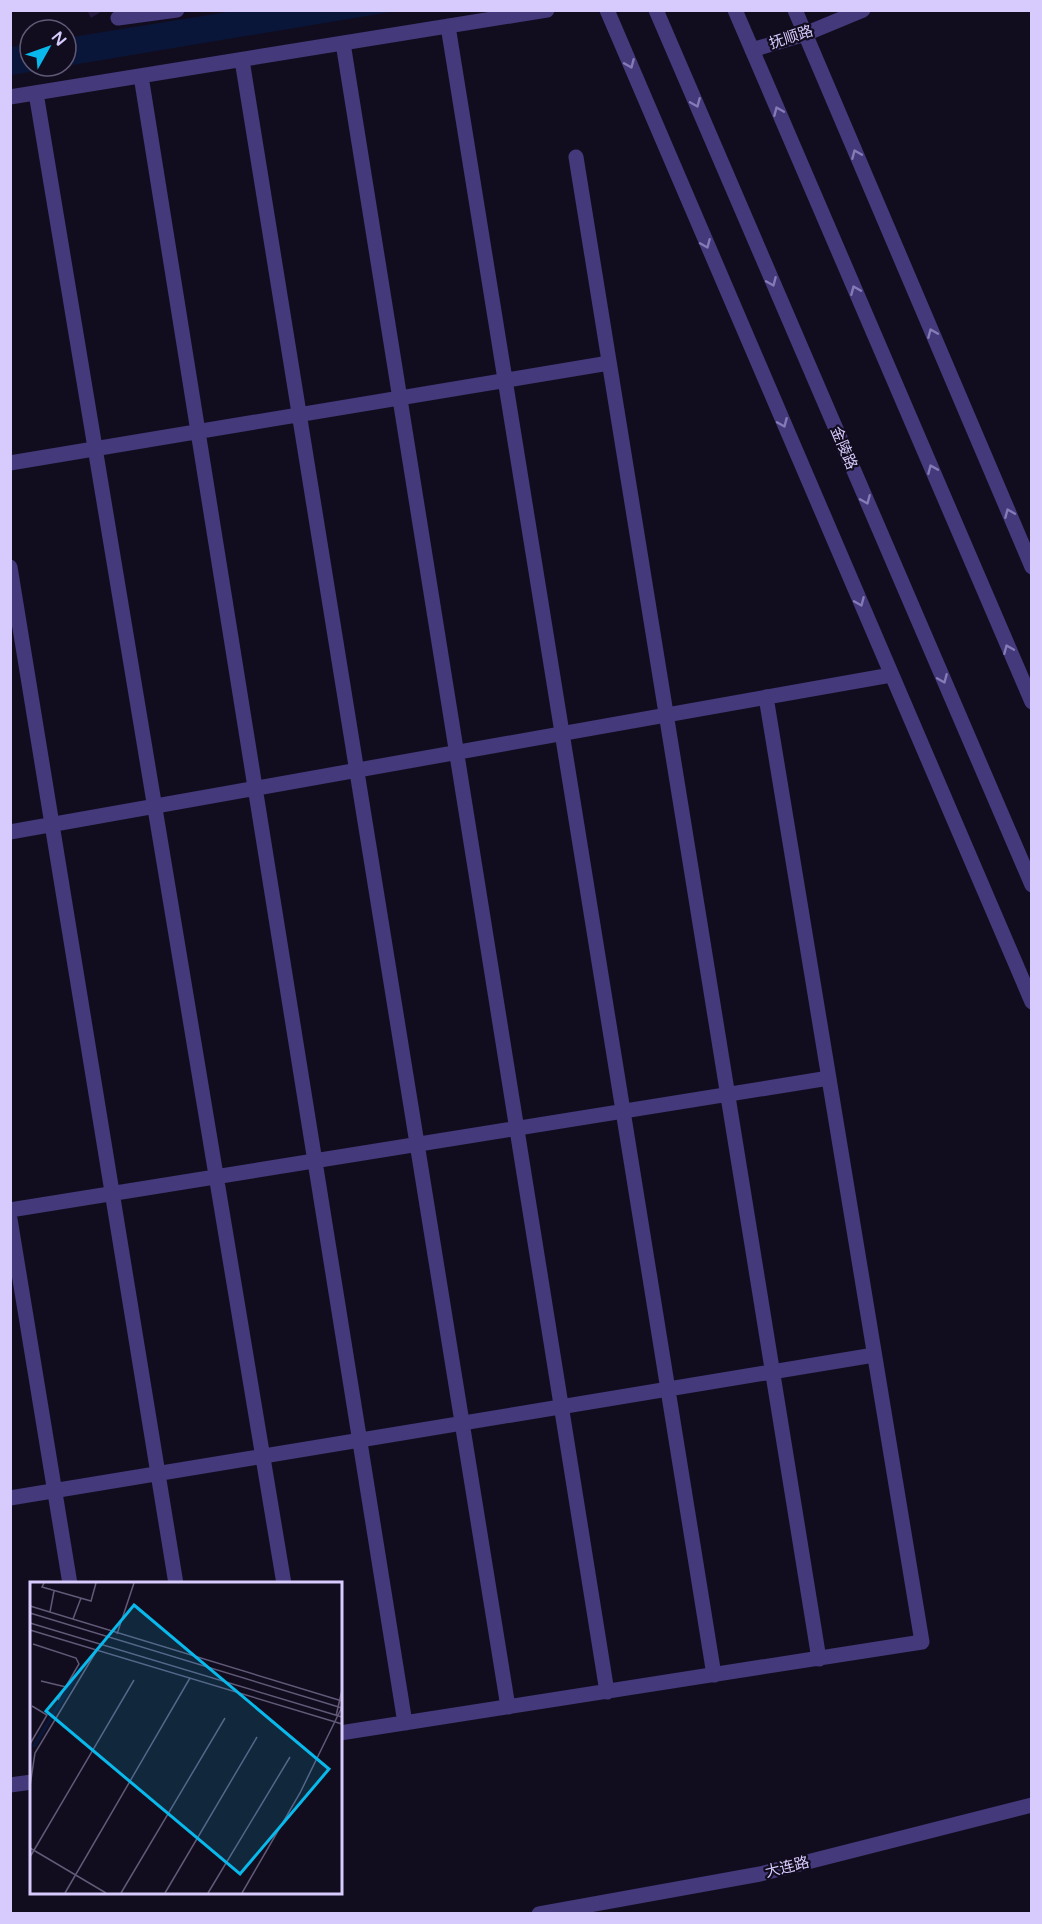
<svg xmlns="http://www.w3.org/2000/svg" width="1042" height="1924" font-family="'Varela Round','Noto Sans SC',sans-serif">
<rect width="100%" height="100%" fill="#120d1e"/>
<path fill="#0a1639" d="M240,10L396,11L66,66V38Z
M30,44V66H64L11,75V47Z"/>
<path fill="#25193e" d="M87,10H104L91,18Z"/>
<g fill="none" stroke-linecap="round" stroke-linejoin="round">
<path stroke="#44397b" stroke-width="15" d="M607,10L1032,1002
M656,10L1032,885
M735,10L1032,702
M795,10L1032,567
M118,18L177,10
M448,26L714,1675
M343,43L607,1692
M752,50L805,34L863,10
M242,60L508,1707
M141,76L405,1723
M36,93L284,1584
M10,97L547,10
M576,157L819,1659
M10,463L609,363
M10,567L176,1584
M10,832L891,675
M10,1210L829,1078
M10,1219L70,1584
M10,1498L874,1355
M340,1733L922,1642L766,697
M10,1785L32,1782
M539,1914L760,1874L1032,1805"/>
</g>
<defs><path id="oneway-chevron" d="M-2-3.5L2.5 0L-2 3.5" fill="none" stroke-width="1.6" stroke-linecap="round" stroke-linejoin="round" transform="scale(1.5)"/></defs>
<g stroke="#867bb6">
<use href="#oneway-chevron" transform="translate(630 64) rotate(67)"/>
<use href="#oneway-chevron" transform="translate(696 103) rotate(67)"/>
<use href="#oneway-chevron" transform="translate(778 111) rotate(-113)"/>
<use href="#oneway-chevron" transform="translate(856 154) rotate(-113)"/>
<use href="#oneway-chevron" transform="translate(706 244) rotate(67)"/>
<use href="#oneway-chevron" transform="translate(772 282) rotate(67)"/>
<use href="#oneway-chevron" transform="translate(855 290) rotate(-113)"/>
<use href="#oneway-chevron" transform="translate(932 333) rotate(-113)"/>
<use href="#oneway-chevron" transform="translate(783 423) rotate(67)"/>
<use href="#oneway-chevron" transform="translate(932 469) rotate(-113)"/>
<use href="#oneway-chevron" transform="translate(866 500) rotate(67)"/>
<use href="#oneway-chevron" transform="translate(1009 513) rotate(-113)"/>
<use href="#oneway-chevron" transform="translate(860 602) rotate(67)"/>
<use href="#oneway-chevron" transform="translate(1008 649) rotate(-113)"/>
<use href="#oneway-chevron" transform="translate(943 679) rotate(67)"/>
</g>
<g text-anchor="middle" stroke-width="4.5" stroke-linejoin="round" paint-order="stroke">
<g font-size="15" fill="#d7cbfd" stroke="#120d1e">
<text transform="translate(791 37) rotate(-18)" y="5">抚顺路</text>
<text transform="translate(844 448) rotate(67)" y="5">金陵路</text>
<text transform="translate(787 1867) rotate(-14)" y="5">大连路</text>
</g>
</g>
<g transform="translate(30 1582)">
<rect width="312" height="312" fill="#120d1e"/>
<path d="M52,81L55,82L5,166L2,164Z" fill="#0a1639"/>
<path fill="none" stroke="#615977" stroke-width="1.5" d="M14,1L12,5L61,19L66,1M0,24L312,119M20,30L24,9M0,31L312,126M43,37L51,16M0,41L312,135M0,48L312,142M87,52L104,1M3,62L46,76L49,82L28,118M11,99L36,105M306,134L312,108M0,162L17,133L2,124M0,204L5,171L67,68M0,266L76,311M0,275L104,98M35,311L160,96M91,311L195,136M135,311L227,155M178,311L260,175M212,311L270,211L312,125"/>
<path fill="#09b9ec" fill-opacity="0.15" stroke="#09b9ec" stroke-width="3" d="M104,23L299,187L210,292L16,129Z"/>
<rect width="312" height="312" fill="none" stroke="#d7cbfd" stroke-width="3"/>
</g>
<rect width="1042" height="1924" fill="none" stroke="#d7cbfd" stroke-width="24"/>
<g transform="translate(48 48) rotate(50)"><circle r="28" fill="#120d1e" stroke="#615977" stroke-width="1.5"/>
<path d="M0-4.5L10 22L0 15L-10 22Z" fill="#09b9ec"/>
<text y="-9" font-size="16" font-weight="bold" text-anchor="middle" fill="#d7cbfd">N</text>
</g>
</svg>
